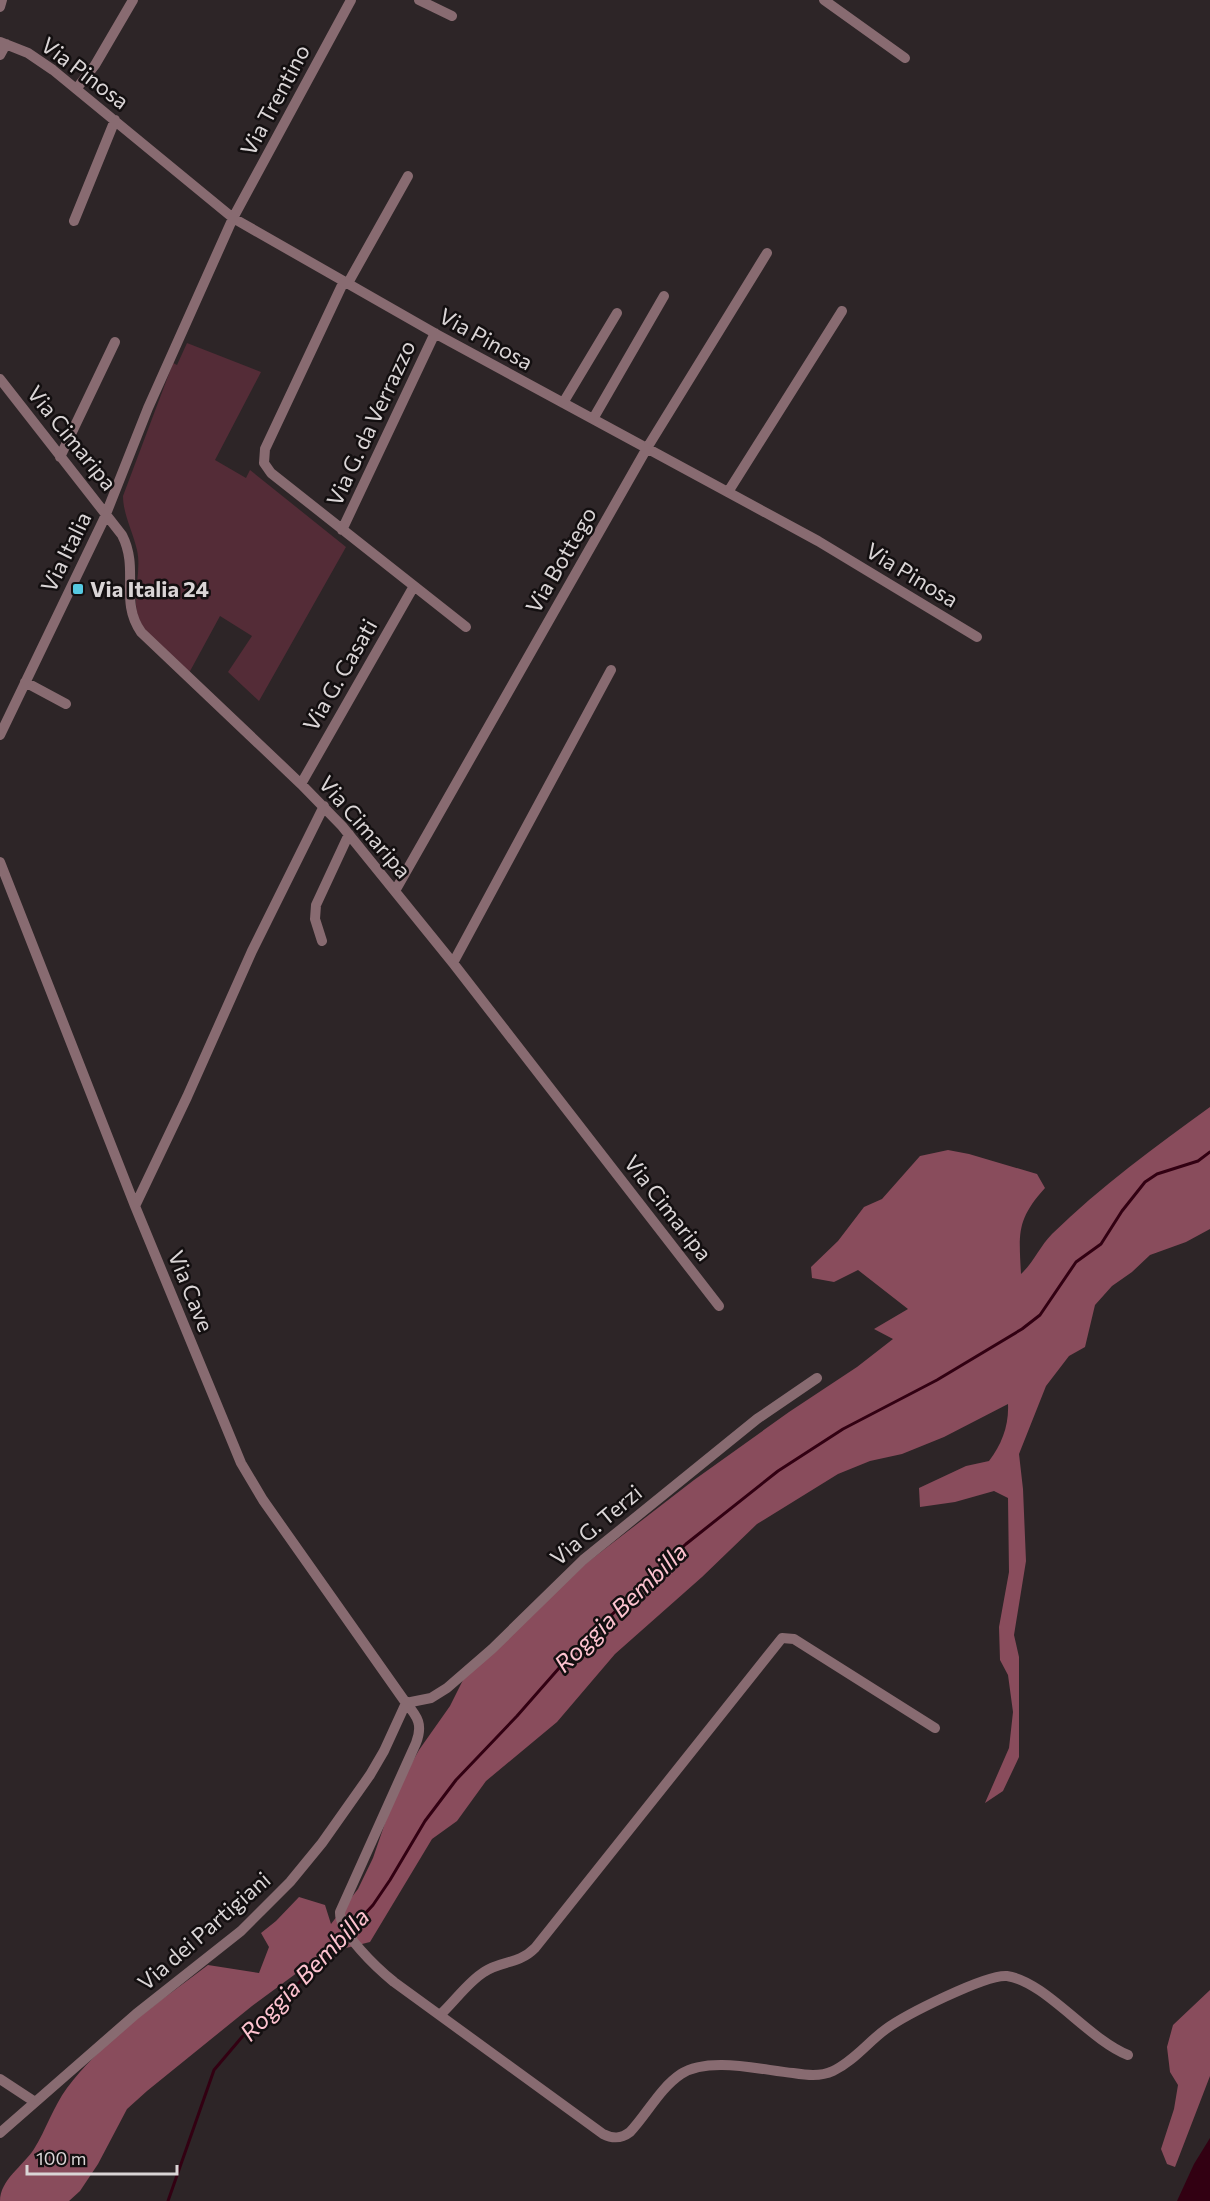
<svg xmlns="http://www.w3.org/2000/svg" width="1210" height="2201" font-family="Commissioner,sans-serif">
<rect width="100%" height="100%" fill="#2d2527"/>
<path fill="#542c37" d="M187,343L261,372L215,460L246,478L250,470L346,547L259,701L228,672L252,636L220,616L189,673C169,654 137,634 136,605C135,586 141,568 137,550C133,532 123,514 123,496L173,363L177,365Z"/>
<path fill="#894c5c" d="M1210,1107V1229L1186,1242L1150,1255L1132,1272L1112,1286L1095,1305L1085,1347L1069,1356L1046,1386L1019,1454L1023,1489L1026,1561L1014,1635L1019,1657V1757L1003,1791L985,1803L1009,1748L1013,1712L1008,1675L1000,1660L999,1627L1009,1572L1008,1498L994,1491L955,1502L920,1507L919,1488L966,1466L989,1461C1002,1444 1009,1425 1008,1404L944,1437L902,1454L870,1461L838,1474L757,1524L702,1577L615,1654L557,1722L486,1781L457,1821L432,1839L370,1942L342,1949L309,1964L252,2006L147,2091L127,2109L98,2164L80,2191L69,2201H0C0,2180 23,2166 34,2149C46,2130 53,2107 67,2088C105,2038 158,2003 208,1965L259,1973L269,1947L261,1933L276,1921L299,1897L325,1905L331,1924L358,1889L373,1858L396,1791L419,1750L450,1706L463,1680L584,1565L694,1480L789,1412L857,1367L893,1339L874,1329L908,1309L858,1270L834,1282L812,1278L811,1267L838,1241L864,1207L882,1199L920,1156L948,1150L969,1154L1037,1174L1045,1188C1016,1220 1019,1234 1021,1274C1034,1262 1040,1246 1052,1234C1100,1187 1156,1146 1210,1107Z
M1210,1990V2076L1175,2167L1167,2164L1161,2149L1174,2109L1178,2085L1170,2072L1167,2047L1173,2025Z"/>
<path fill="#320012" d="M1210,2138V2201H1177L1194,2164Z"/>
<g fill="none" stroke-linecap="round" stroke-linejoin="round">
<path stroke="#320012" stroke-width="3" d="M350,1930L373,1905L390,1880L425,1821L456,1780L517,1716L567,1659L646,1581L686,1544L778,1471L843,1429L937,1380L1022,1329L1040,1315L1076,1262L1101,1244L1122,1211L1145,1182L1157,1174L1198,1161L1210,1152
M168,2201L214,2070L242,2037L325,1958L346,1934"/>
<path stroke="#886b71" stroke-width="10" d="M419,0L452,16
M824,0L905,58
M0,7L2,0
M0,42L28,53L53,70L233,218L438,335L818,541L977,637
M0,55L6,44
M77,88L95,65L133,0
M74,221L115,120
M344,281L265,449L264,463L271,473L466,627
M348,283L408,176
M0,379L122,535C140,570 119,601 141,632L301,784L342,826L453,963L719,1306
M563,403L617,313
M593,419L664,296
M60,457L115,342
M728,492L842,311
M342,530L435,333
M25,682L66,704
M0,735L104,519L148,408L233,218L351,0
M301,784L414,586
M0,862L135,1206L241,1463L263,1500L406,1703C418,1717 423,1725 416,1743L340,1912C339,1933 378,1969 394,1982L603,2134C613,2139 621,2139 630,2132C647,2114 660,2088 681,2074C709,2056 761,2070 793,2073C806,2075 820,2077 833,2071C854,2061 868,2042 886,2029C905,2015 986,1974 1007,1976C1045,1981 1089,2040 1128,2055
M395,891L647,448L767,253
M322,941L315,919L316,905L349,834
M453,963L611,670
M135,1206L187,1097L252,951L324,806
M406,1703L431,1698L447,1688L492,1649L583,1560L757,1419L817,1378
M440,2015C455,2001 468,1982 484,1972C502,1960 518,1965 535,1948L782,1638L794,1639L935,1728
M0,2079L35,2102
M0,2133L136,2014L241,1931L290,1882L322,1843L370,1775L384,1751L406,1703"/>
</g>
<rect fill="#56c9e1" stroke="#130f10" stroke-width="2" x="72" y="583" width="12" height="12" rx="3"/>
<g text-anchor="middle" stroke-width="5" stroke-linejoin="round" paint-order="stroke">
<g font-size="22" fill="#dad5d6" stroke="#130f10">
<text transform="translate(85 73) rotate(37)" y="8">Via Pinosa</text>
<text transform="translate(275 100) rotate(-62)" y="8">Via Trentino</text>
<text transform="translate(486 339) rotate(29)" y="8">Via Pinosa</text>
<text transform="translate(371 423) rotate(-65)" y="8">Via G. da Verrazzo</text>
<text transform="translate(72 438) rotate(51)" y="8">Via Cimaripa</text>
<text transform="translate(66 552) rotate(-64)" y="8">Via Italia</text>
<text transform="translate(561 560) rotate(-60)" y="8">Via Bottego</text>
<text transform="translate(912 575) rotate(31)" y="8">Via Pinosa</text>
<text transform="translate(340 675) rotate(-60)" y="8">Via G. Casati</text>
<text transform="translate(365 827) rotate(49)" y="8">Via Cimaripa</text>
<text transform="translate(668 1208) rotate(52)" y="8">Via Cimaripa</text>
<text transform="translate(191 1291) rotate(68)" y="8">Via Cave</text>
<text transform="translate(596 1525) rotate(-40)" y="8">Via G. Terzi</text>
<text transform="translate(204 1931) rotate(-41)" y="8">Via dei Partigiani</text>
</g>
<g font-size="22" font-weight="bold" fill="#dad5d6" stroke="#130f10" text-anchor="start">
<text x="90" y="597">Via Italia 24</text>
</g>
<g font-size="24" font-style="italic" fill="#fec3d0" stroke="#130f10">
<text transform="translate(621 1608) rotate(-44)" y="8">Roggia Bembilla</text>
<text transform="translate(305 1975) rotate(-46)" y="8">Roggia Bembilla</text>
</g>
</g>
<path d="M27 2165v9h150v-9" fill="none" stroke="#dad5d6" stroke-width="3"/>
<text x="36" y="2165" font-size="18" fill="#dad5d6" stroke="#130f10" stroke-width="4.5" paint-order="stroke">100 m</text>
</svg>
